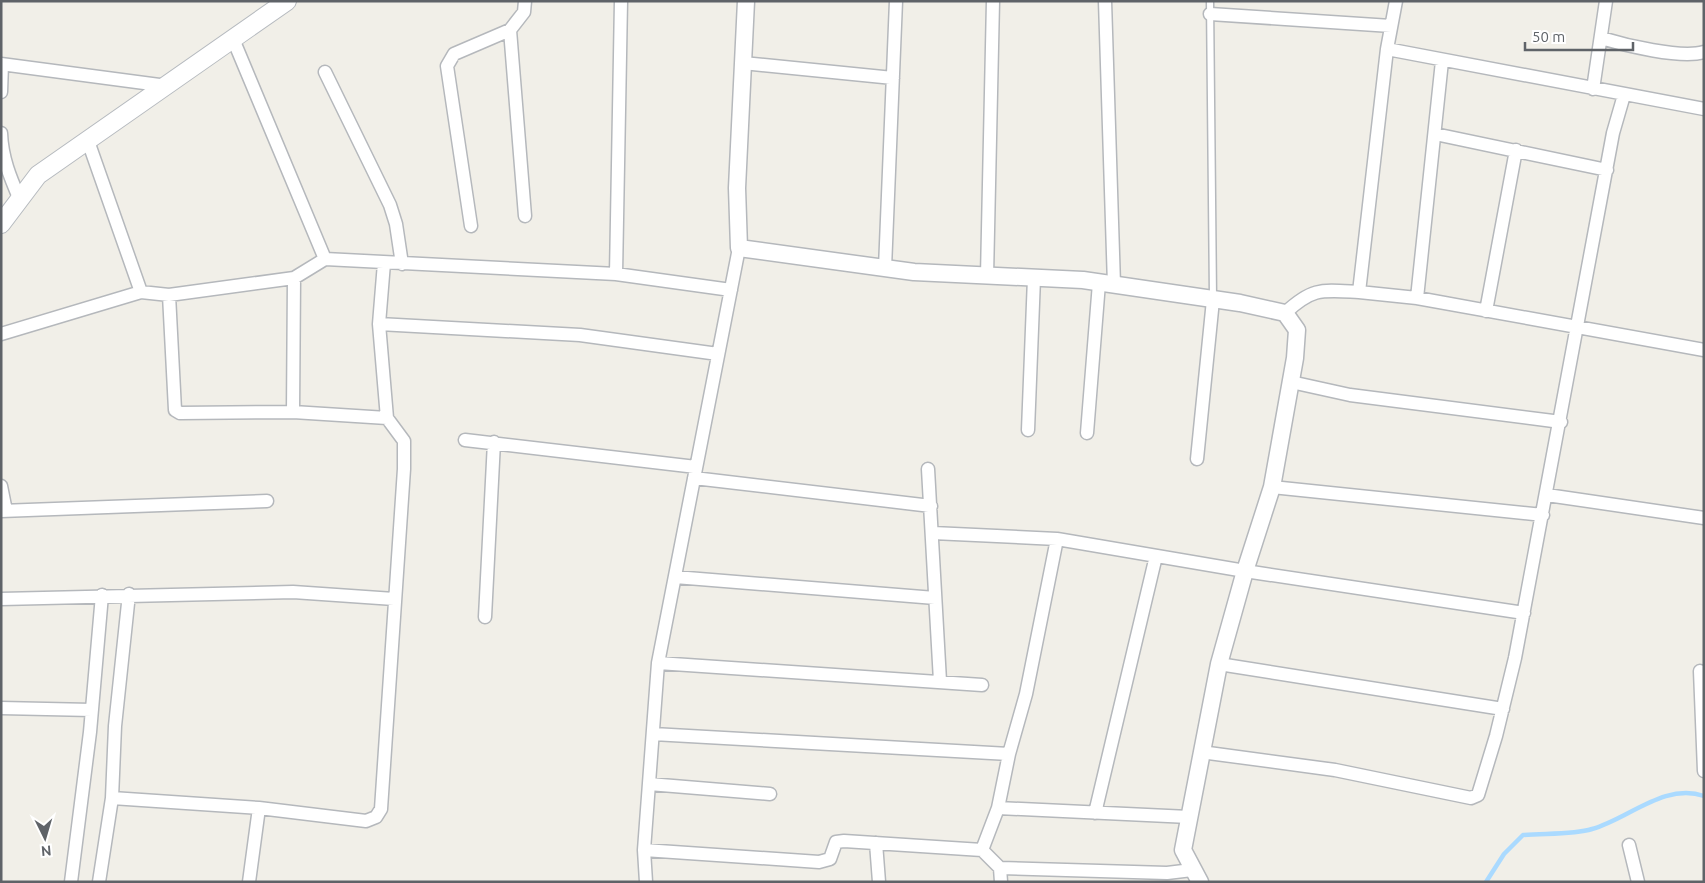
<svg xmlns="http://www.w3.org/2000/svg" width="1705" height="883" font-family="Ubuntu,sans-serif">
<rect width="100%" height="100%" fill="#f1efe8"/>
<g fill="none" stroke-linecap="round" stroke-linejoin="round">
<path stroke="#aadaff" stroke-width="4.5" d="M1486,882L1504,854L1523,835C1544,833 1573,835 1592,829C1628,819 1665,782 1704,796"/>
<defs>
<path id="service" d="M1210,1L1213,298"/>
<path id="minor" d="M1105,1L1114,285
M1396,1L1387,49L1704,109
M1210,14L1391,26
M1601,38C1624,45 1681,59 1704,52
M233,39L325,259L616,274L731,290
M1387,49L1359,292L1417,298L1704,350
M743,63L893,78
M1,64L167,86
M325,72L390,205L396,224L402,264
M1593,89L1606,1
M1,92L2,64
M1,133C2,158 10,177 20,200
M1435,134L1607,170
M88,141L141,292L169,295L294,278L325,259
M525,216L510,30L524,12L525,1
M471,226L447,66L454,54L510,30
M885,268L896,1
M616,274L621,1
M987,276L993,1
M169,295L175,410L180,413L293,412L387,418
M1417,298L1442,61
M1486,311L1516,150
M1285,313C1313,287 1322,290 1359,292
M379,324L580,335L718,354
M1,334L141,292
M1291,382L1350,395L1561,422
M293,412L294,278
M1028,430L1034,278
M1087,433L1099,283
M465,440L696,467
M1197,459L1213,300
M928,469L940,681
M694,478L931,506
M1,486L6,511
M1272,487L1543,515
M1547,495L1704,518
M1,511L267,501
M933,533L1057,539L1245,571L1524,613
M675,577L935,598
M1,599L293,592L394,599
M485,617L494,442
M658,663L982,685
M1219,664L1503,709
M1700,671L1704,771
M1,708L92,710
M653,734L1009,754
M1201,752L1335,770L1471,798L1478,795L1496,736L1515,658L1613,133L1624,95
M649,784L770,794
M112,798L259,808
M998,808L1189,817
M1095,813L1156,556
M876,843L879,882
M1629,845L1638,882
M644,850L819,862L830,859L836,842L844,841L982,850L1000,868L1167,873L1192,870
M982,850L998,808L1009,754L1026,694L1057,539
M1000,868L1001,882
M71,882L90,732L102,595
M99,882L112,798L115,726L129,594
M249,882L259,808L366,821L376,817L381,809L404,469V441L387,418L379,324L384,263
M646,882L644,850L658,663L739,248"/>
<path id="tertiary" d="M746,1L737,188L739,248L914,272L1083,280L1240,303L1285,313L1297,330L1295,358L1272,487L1245,571L1219,664L1183,850L1200,882"/>
<path id="secondary" d="M1,224L38,175L287,1"/>
</defs>
<use href="#service" stroke="#b5b8bc" stroke-width="9"/>
<use href="#minor" stroke="#b5b8bc" stroke-width="15"/>
<use href="#tertiary" stroke="#b5b8bc" stroke-width="19"/>
<use href="#secondary" stroke="#b6babf" stroke-width="20"/>
<use href="#service" stroke="#fff" stroke-width="6"/>
<use href="#minor" stroke="#fff" stroke-width="12"/>
<use href="#tertiary" stroke="#fff" stroke-width="16"/>
<use href="#secondary" stroke="#fff" stroke-width="18"/>
</g>
<rect width="1705" height="883" fill="none" stroke="#5f6368" stroke-width="5"/>
<g transform="translate(45 838) rotate(175)" stroke="#ffffff" stroke-width="4" paint-order="stroke">
<path d="M0-4L9 19L0 12L-9 19Z" fill="#5f6368"/>
<text y="-8" font-size="14" font-weight="bold" text-anchor="middle" fill="#5f6368">N</text>
</g>
<path d="M1525 42v8h108v-8" fill="none" stroke="#5f6368" stroke-width="2.5"/>
<text x="1532" y="42" font-size="15" fill="#5f6368" stroke="#ffffff" stroke-width="4" paint-order="stroke">50 m</text>
</svg>
